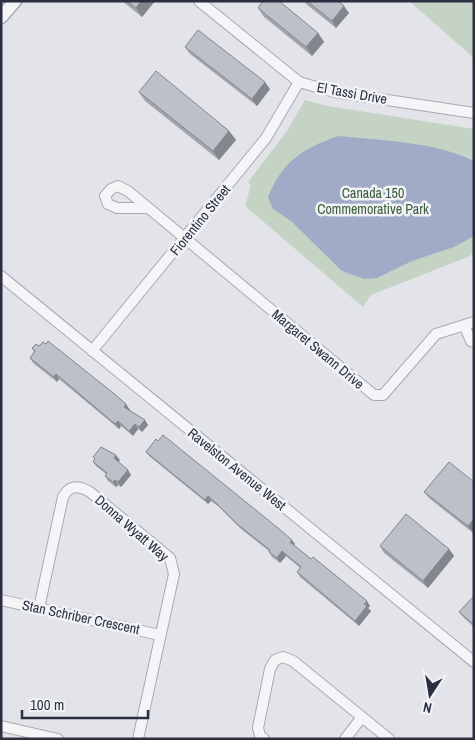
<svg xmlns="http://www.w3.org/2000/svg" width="475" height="740" font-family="'Archivo Narrow',sans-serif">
<rect width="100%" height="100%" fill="#e2e4ea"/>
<path fill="#c5d3c4" d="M409,1H474V58Z
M305,100L328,106L474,129V252L470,256L371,295L363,307L245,206L251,185L248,182L287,131Z"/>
<path fill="#a0acc7" d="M338,136C380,140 436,142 474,161V236L454,247L412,261L377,278L364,279L342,271L291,221L273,209L268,197C283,161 302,149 338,136Z"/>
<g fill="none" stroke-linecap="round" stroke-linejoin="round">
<defs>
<path id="minor" d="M199,1L299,82L334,92L474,113
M148,208H117L108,204L105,196L111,189L118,186L128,191L374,395H383L436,334L474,322
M1,276L474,662
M464,325L471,341L474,342
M92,351L266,138L299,82
M1,600L160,635
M39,608L63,497C69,485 78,485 90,492L170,558L174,574L138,739
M1,726L58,739
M264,739L260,736L258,728L270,669L275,660L283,657L293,661L389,739
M345,739L362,717"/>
<path id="tertiary" d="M1,17L15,1"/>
</defs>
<use href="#minor" stroke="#a7aab4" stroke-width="12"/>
<use href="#tertiary" stroke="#a7aab4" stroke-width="15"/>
<use href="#minor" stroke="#f5f5f8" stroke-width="10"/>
<use href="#tertiary" stroke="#f5f5f8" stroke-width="12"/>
</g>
<path fill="#a3a4ad" d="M122,1H155L142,17Z
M305,1H338L349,13L336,28L306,4Z
M258,8L318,33L324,42L312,56L264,17Z
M185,47L270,89L257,106L190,54Z
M139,92L229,131L236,140L219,160L145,101Z
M32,348L130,410H129L148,425L142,432L138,429L133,436L121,426L119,429L59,379L57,382L33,363L30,358L34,352Z
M146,452L295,544L294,545L311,559L370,606L368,608L371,611L359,626L300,577L297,572L300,568L286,556L280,563L272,557L269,552V551L241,529L219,507L211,501L208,504L149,456Z
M93,457L120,460L118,462L131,475L121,487L118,485L116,487L108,481L105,476L106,474L96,466L93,462L95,459Z
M449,462L473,533L429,498L424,492Z
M380,546L449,549L454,556L428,588L384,553Z
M474,598V627L464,618L459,612Z"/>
<path fill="#84868d" d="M141,1H155L142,17L136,8Z
M344,6L349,13L336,28L332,21Z
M318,33L324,42L312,56L306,47Z
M265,82L270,89L257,106L252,99Z
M229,131L236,140L219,160L213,151Z
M56,374L59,379L57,382L54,377Z
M126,404L130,410L128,412L124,407Z
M145,420L148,425L142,432L139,427Z
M118,421L121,426L119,429L115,424Z
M135,424L138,429L133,436L129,431Z
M116,455L120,460L117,463L114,458Z
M128,470L131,475L121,487L118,482Z
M115,480L118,485L116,487L113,482Z
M208,496L211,501L208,504L205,500Z
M474,519V532L473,533L468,526Z
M292,540L295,544L293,546L290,542Z
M449,549L454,556L428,588L423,581Z
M282,551L286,556L280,563L277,558Z
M367,601L370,606L368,608L371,611L359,626L355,621Z"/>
<path fill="#bdbfc9" stroke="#84868d" d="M127,1H141L136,8Z
M263,1H279L318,33L306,47L258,8Z
M307,1H338L344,6L332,21Z
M198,30L265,82L252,99L185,47Z
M156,71L229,131L213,151L139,92Z
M48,341L112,392L126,404L124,407L145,420L139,427L135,424L129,431L118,421L115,424L56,374L54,377L30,358L35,351L32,348L36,344L39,346L43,342L46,344Z
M163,435L278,528L292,540L290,542L311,559L313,557L367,601L364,604L367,606L355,621L297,572L301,567L282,551L277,558L269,552L270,550L237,524L216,503L208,496L205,500L146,452L156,439L158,441Z
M101,447L116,455L114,458L128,470L118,482L115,480L113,482L105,476L107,473L93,462L95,459L93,457Z
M449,462L474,482V519L468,526L424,492Z
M406,514L449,549L423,581L380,546Z
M473,597L474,598V622L472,623L459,612Z"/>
<g text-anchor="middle" stroke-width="5" stroke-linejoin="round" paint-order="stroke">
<g font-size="14" fill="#2b2f40" stroke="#f2f3f7">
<text transform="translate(352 93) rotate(10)" y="5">El Tassi Drive</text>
<text transform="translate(200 220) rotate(-51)" y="5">Fiorentino Street</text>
<text transform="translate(318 349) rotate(40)" y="5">Margaret Swann Drive</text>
<text transform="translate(237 469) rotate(39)" y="5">Ravelston Avenue West</text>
<text transform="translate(132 528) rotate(41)" y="5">Donna Wyatt Way</text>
<text transform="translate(81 617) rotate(12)" y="5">Stan Schriber Crescent</text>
</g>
<g font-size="14" fill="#3a5b39" stroke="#f2f3f7">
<text x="373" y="198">Canada 150<tspan x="373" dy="16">Commemorative Park</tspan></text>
</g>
</g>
<rect width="475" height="740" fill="none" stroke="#2b2f40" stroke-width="5"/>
<g transform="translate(430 695) rotate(192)" stroke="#f2f3f7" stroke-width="4" paint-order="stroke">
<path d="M0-4L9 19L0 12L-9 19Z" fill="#2b2f40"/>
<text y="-8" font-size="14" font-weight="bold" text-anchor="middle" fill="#2b2f40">N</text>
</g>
<path d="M22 710v8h126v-8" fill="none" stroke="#2b2f40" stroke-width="2.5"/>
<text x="30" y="710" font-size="15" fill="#2b2f40" stroke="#f2f3f7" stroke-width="4" paint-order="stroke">100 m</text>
</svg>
